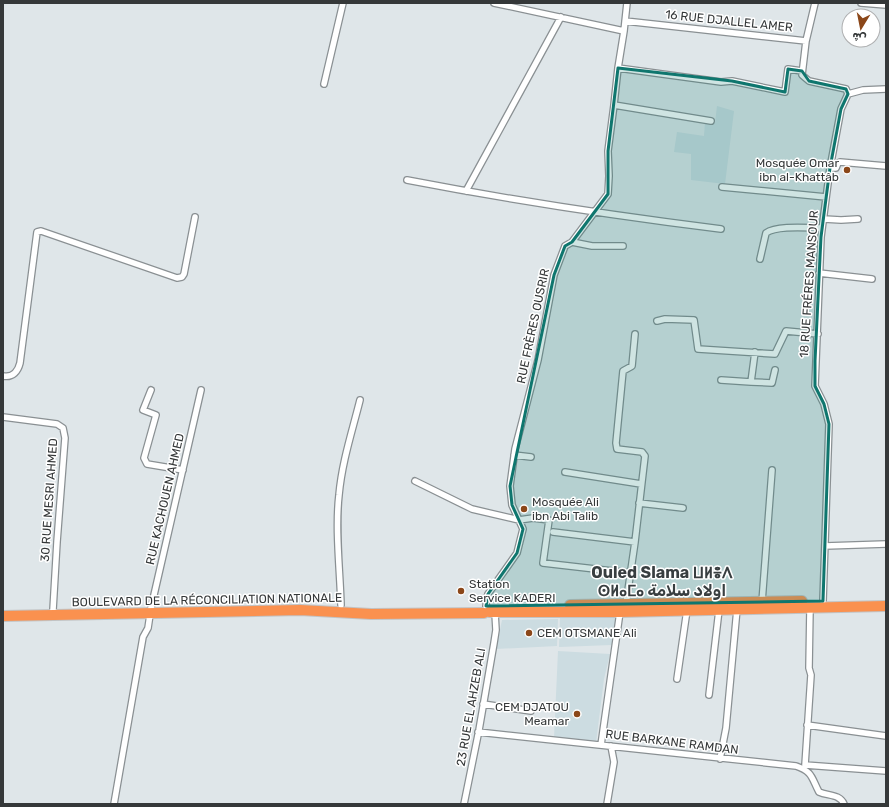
<svg xmlns="http://www.w3.org/2000/svg" width="889" height="807" font-family="Rubik,'Noto Naskh Arabic','Noto Sans Tifinagh',sans-serif">
<rect width="100%" height="100%" fill="#dfe6e9"/>
<path fill="#ccdce1" d="M717,106L734,111L725,184L691,180V154L674,152L677,132L704,136L705,123H715Z
M616,617L612,645L559,647L560,618Z
M558,619L557,646L496,649L502,620Z
M558,651L610,654L604,679L596,743L554,738Z"/>
<g fill="none" stroke-linecap="round" stroke-linejoin="round">
<defs>
<path id="street" d="M494,3L624,31
M815,3L806,41L802,75L809,81L846,89L848,94L841,109L830,168L821,237L815,386L824,404L829,424L823,601
M861,3L886,5
M625,21L806,41
M618,68L721,82L732,81L785,92L788,69L802,71
M324,84L343,3
M848,94L863,90L886,89
M614,105L711,121
M830,168H836L838,163L840,162L886,166
M407,180C511,200 616,216 721,229
M722,187L826,197
M466,191L561,17
M824,219L841,220L858,219
M572,242L592,246H623
M760,259L766,233C777,225 808,228 822,228
M819,273L872,279
M657,321L665,319L694,320L698,349L775,354L786,331L818,334
M3,376C13,378 18,371 20,363L37,232L41,231L177,278L182,277L184,274L195,217
M721,380L751,382L755,352
M751,382L772,383L775,370
M151,390L143,410L156,415L144,458L147,464L183,470
M3,417L57,424L63,428L65,438L57,542L53,610
M514,455L531,457
M565,472L641,484
M415,481L472,509L519,520L533,518L549,520L543,563L630,573
M639,503L683,508
M553,532L635,542
M825,546L886,544
M762,602L772,470
M626,604L635,542L645,456L642,452L617,449L616,443L623,371L632,366L635,334
M341,605C340,570 335,529 339,495C342,462 352,432 360,400
M486,606L487,597L488,594L517,553L523,529L512,505L510,486L515,449L538,360L554,275L565,246L572,242L608,194L609,176L608,151L614,105L618,68L624,31L627,3
M810,608L809,668L811,675L805,765L886,771
M677,679L687,610
M709,695L719,610
M483,704L531,711
M807,725L886,736
M478,732L796,766C813,772 811,777 819,792C828,796 840,794 844,804
M601,745L620,612
M720,759L726,728L737,609
M114,804L143,637L148,628L151,608L201,390
M464,804L479,730L494,643L496,630L495,613
M607,804L614,762L611,746"/>
<path id="highway" d="M570,605L802,601
M489,612H620L886,606
M3,616L300,610L371,614L484,613"/>
</defs>
<use href="#street" stroke="#8a9093" stroke-width="8"/>
<use href="#highway" stroke="#c2c3c4" stroke-width="12"/>
<use href="#street" stroke="#fff" stroke-width="5.5"/>
<use href="#highway" stroke="#fa914f" stroke-width="10"/>
</g>
<path fill="#0f766e" fill-opacity="0.2" stroke="#0f766e" stroke-width="3" stroke-linejoin="round" d="M618,68L732,81L785,92L788,69L802,71L809,81L846,89L848,94L841,109L830,168L821,237L815,361V386L824,404L829,424L823,601L486,606L488,594L517,553L523,529L512,505L510,486L554,275L565,246L572,242L608,194V151Z"/>
<g fill="#8b4719" stroke="#fff" stroke-width="1.5">
<circle cx="847" cy="170" r="4"/>
<circle cx="524" cy="509" r="4"/>
<circle cx="461" cy="591" r="4"/>
<circle cx="529" cy="633" r="4"/>
<circle cx="577" cy="714" r="4"/>
</g>
<g text-anchor="middle" stroke-width="3" stroke-linejoin="round" paint-order="stroke">
<g font-size="12" fill="#353839" stroke="#fff">
<text transform="translate(729 21) rotate(6)" y="4">16 RUE DJALLEL AMER</text>
<text transform="translate(809 284) rotate(-86)" y="4">18 RUE FRÉRES MANSOUR</text>
<text transform="translate(533 326) rotate(-78)" y="4">RUE FRÈRES OUSRIR</text>
<text transform="translate(165 499) rotate(-77)" y="4">RUE KACHOUEN AHMED</text>
<text transform="translate(49 500) rotate(-86)" y="4">30 RUE MESRI AHMED</text>
<text transform="translate(207 600) rotate(-1)" y="4">BOULEVARD DE LA RÉCONCILIATION NATIONALE</text>
<text transform="translate(471 707) rotate(-80)" y="4">23 RUE EL AHZEB ALI</text>
<text transform="translate(672 742) rotate(7)" y="4">RUE BARKANE RAMDAN</text>
</g>
<g font-size="12" fill="#353839" stroke="#fff" text-anchor="start">
<text x="839" y="167" text-anchor="end">Mosquée Omar<tspan x="839" dy="14">ibn al-Khattâb</tspan></text>
<text x="532" y="506">Mosquée Ali<tspan x="532" dy="14">ibn Abi Talib</tspan></text>
<text x="469" y="588">Station<tspan x="469" dy="14">Service KADERI</tspan></text>
<text x="537" y="637">CEM OTSMANE Ali</text>
<text x="569" y="711" text-anchor="end">CEM DJATOU<tspan x="569" dy="14">Meamar</tspan></text>
</g>
<g font-size="16" font-weight="bold" fill="#383e40" stroke="#fff">
<text x="662" y="578">Ouled Slama ⵡⵍⴻⴷ<tspan x="662" dy="18">ⵙⵍⴰⵎⴰ اولاد سلامة</tspan></text>
</g>
</g>
<rect width="889" height="807" fill="none" stroke="#353839" stroke-width="8"/>
<g transform="translate(861 28) rotate(190)"><circle r="19" fill="#ffffff" stroke="#aeafb0"/>
<path d="M0-3L7 15L0 10L-7 15Z" fill="#8b4719"/>
<text y="-6" font-size="11" font-weight="bold" text-anchor="middle" fill="#353839">ش</text>
</g>
</svg>
